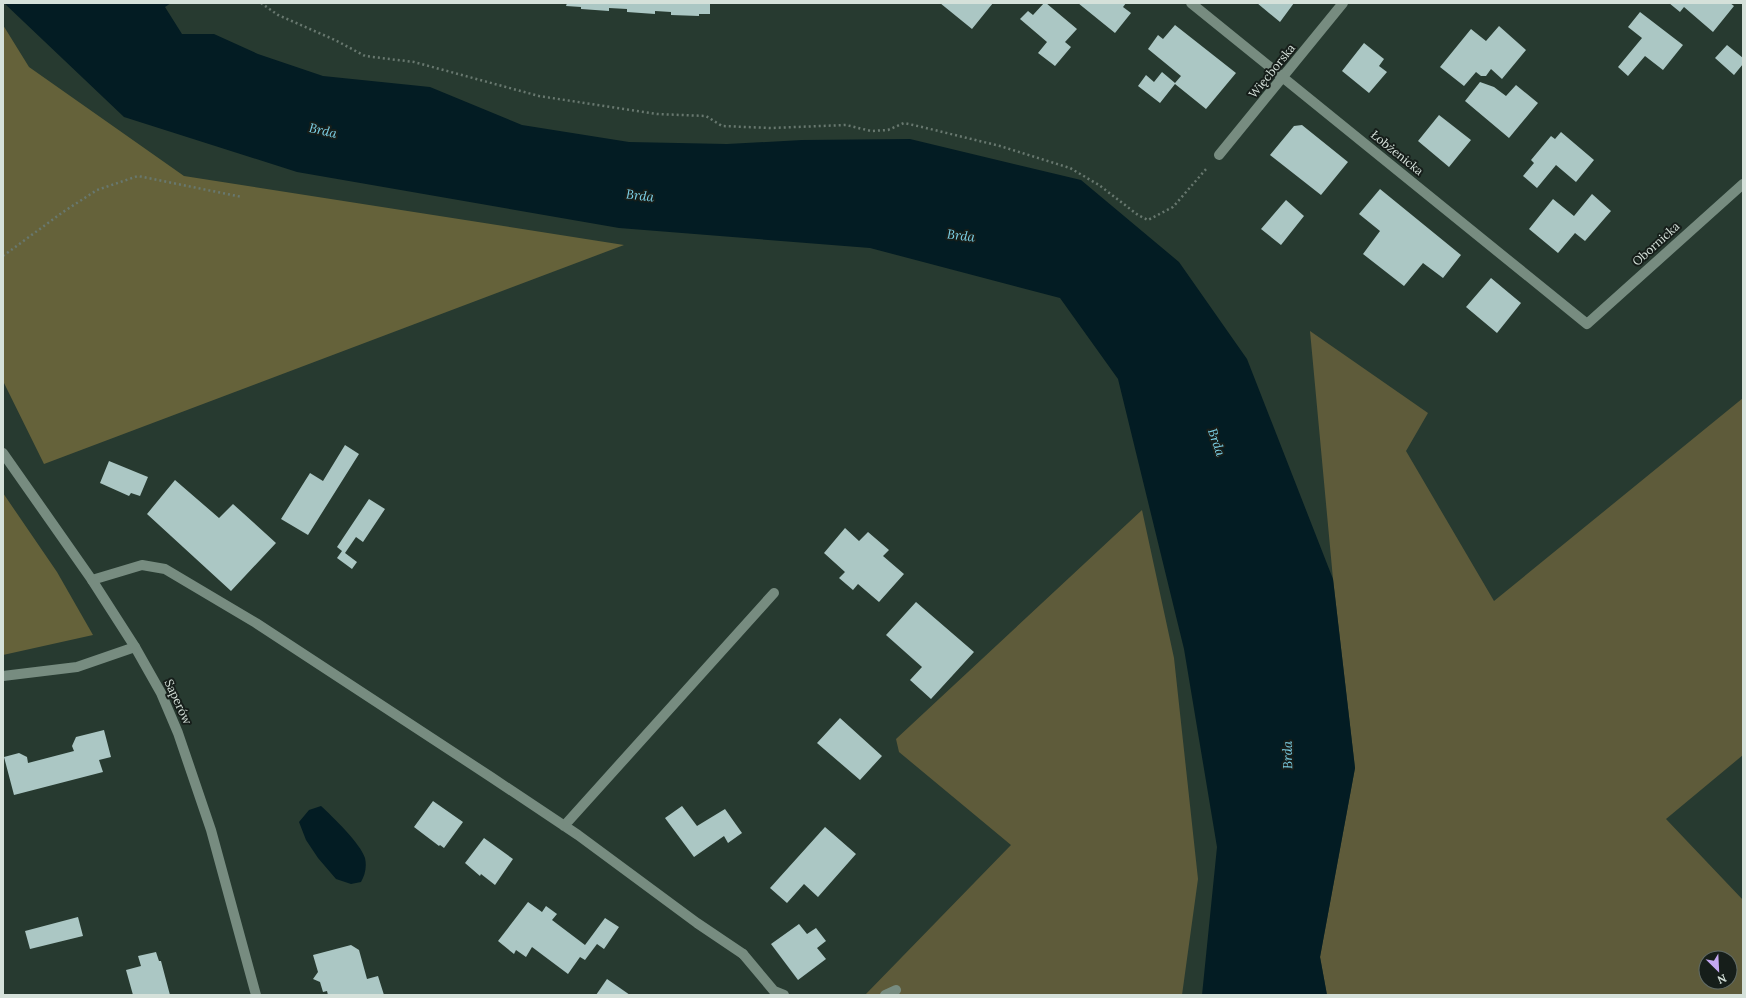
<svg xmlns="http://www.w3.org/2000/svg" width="1746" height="998" font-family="Lora,serif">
<rect width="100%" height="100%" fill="#273a30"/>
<path fill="#5e5b3a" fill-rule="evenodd" d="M1310,331L1428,413L1406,451L1494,601L1743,398V755L1666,819L1743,900V995H1327L1320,957L1355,768L1333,579ZM1706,958H1730V982H1706Z
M1142,510L1174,658L1198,879L1182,995H865L1011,845L899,752L896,739Z"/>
<path fill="#65623a" d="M3,25L29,67L184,176L624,245L44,464L3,381Z
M3,493L57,572L93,635L3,655Z"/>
<path fill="#031c23" d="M4,3H171L165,7L182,34H214L258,54L323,76L430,87L522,125L629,142L727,144L802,140L910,139L1081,180L1179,262L1247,359L1333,579L1355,768L1320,957L1327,995H1202L1217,847L1184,649L1118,379L1060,298L870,248L619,228L297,172L124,117Z
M321,806C332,816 361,844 365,858C367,867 365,875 361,882L351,884L336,879L318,858L306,840L299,822L309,810Z"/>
<path fill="#abc7c4" d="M567,3H710V14H699V16L671,15V12L655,11V14L627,12V9L609,8V11L581,9V7L566,6Z
M940,3H993L972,29Z
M1044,3H1046L1077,29L1065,42L1071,47L1055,66L1038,53L1047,42L1020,19L1028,11L1033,15Z
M1078,3H1126L1123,7L1131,13L1115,33Z
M1257,3H1294L1280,22Z
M1669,3H1730L1734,6L1713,32L1684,7L1680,12Z
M1640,12L1683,45L1663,70L1645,56L1628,76L1618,67L1642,38L1628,27Z
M1175,25L1236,73L1206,109L1175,84L1160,103L1138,86L1146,75L1154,82L1162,72L1175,83L1181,76L1148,49L1158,35L1163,39Z
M1499,26L1526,50L1502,79L1491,69L1486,76H1481L1476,72L1464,86L1440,67L1471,29L1486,41Z
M1364,43L1384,59L1379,66L1387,72L1369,93L1342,71Z
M1727,45L1743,58V64L1734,75L1715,58Z
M1480,82L1494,87L1506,96L1516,85L1538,103L1509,138L1465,101Z
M1439,115L1471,140L1449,167L1418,141Z
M1302,125L1348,162L1321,195L1270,155L1294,126Z
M1561,132L1594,160L1576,182L1556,165L1537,188L1523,176L1534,163L1531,160L1551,136L1555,139Z
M1380,189L1461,255L1443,278L1423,263L1404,286L1363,254L1380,231L1359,214Z
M1592,194L1611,211L1585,241L1575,233L1558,253L1529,229L1553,199L1574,216Z
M1286,200L1304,216L1281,245L1261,229Z
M1491,278L1521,303L1497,333L1466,307Z
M345,445L359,454L308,535L281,519L310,473L323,481Z
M109,461L148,477L140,496L131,493L129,496L100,483Z
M175,480L219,518L233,504L276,543L231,591L147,514Z
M369,499L385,509L363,542L356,537L345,553L357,562L352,569L337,558L342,551L337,547Z
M845,528L859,541L868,532L889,550L883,556L904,574L879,602L858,584L853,590L839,578L845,572L824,553Z
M916,602L974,652L931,699L910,680L922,667L886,635Z
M840,718L882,756L860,780L817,743Z
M104,730L111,757L99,760L103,772L14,795L4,757L19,753L27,757L28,763L74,751L72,746L76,737Z
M433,801L463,822L444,848L440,845L439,846L414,827Z
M682,806L697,826L725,809L742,833L728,843L724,836L694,857L665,818Z
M825,827L856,854L818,897L804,884L787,903L770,888Z
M484,838L513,859L495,885L481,874L480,876L465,863Z
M528,902L542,912L546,906L557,914L552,920L585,945L605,918L619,927L604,949L597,944L585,960L580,957L568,974L532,947L526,957L516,950L514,954L498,941Z
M78,917L83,936L30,949L25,931Z
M799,924L807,934L816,928L826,941L817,948L826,959L798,980L771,944Z
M351,945L359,950L367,979L378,976L384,995H328L327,991L323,992L320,982L313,979L318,972L313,955Z
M156,952L159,961H161L170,995H133L126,970L141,966L138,956Z
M607,979L630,995H596Z"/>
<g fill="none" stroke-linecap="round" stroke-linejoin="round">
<path stroke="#68786f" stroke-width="2.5" stroke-dasharray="2 3" stroke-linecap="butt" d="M261,3L278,15L335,40L365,56L414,62L539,96L657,114L706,116L722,126L771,128L846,125L871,131L888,130L904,123L922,127L1000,146L1070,168L1099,185L1138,215L1148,220L1173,207L1207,168
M3,256L63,212L97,190L138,176L242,197"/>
<path stroke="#778c80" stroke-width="10" d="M3,676L77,667L135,647
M743,954L774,991L784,995
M885,995L896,990"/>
<path stroke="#778c80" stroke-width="10" d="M1191,3L1587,324L1743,184
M1219,155L1343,3
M92,580L142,565L165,569L256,623L491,777L578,835L697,923L743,954
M564,826L774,593"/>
<path stroke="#778c80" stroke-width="10" d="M3,453L92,580L135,647L161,693L178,733L211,830L256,995"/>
</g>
<g text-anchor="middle" stroke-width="4" stroke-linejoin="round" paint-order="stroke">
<g font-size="12" fill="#d5e1da" stroke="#161e1a">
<text transform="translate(1272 71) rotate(-51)" y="4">Więcborska</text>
<text transform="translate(1397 153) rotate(39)" y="4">Łobżenicka</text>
<text transform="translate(1656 244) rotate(-42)" y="4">Obornicka</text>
<text transform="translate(178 702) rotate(65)" y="4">Saperów</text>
</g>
<g font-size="13" font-style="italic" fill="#7dd1e7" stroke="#161e1a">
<text transform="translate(323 130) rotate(13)" y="5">Brda</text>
<text transform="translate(640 195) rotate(7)" y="5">Brda</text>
<text transform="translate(961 235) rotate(7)" y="5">Brda</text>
<text transform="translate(1217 442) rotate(71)" y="5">Brda</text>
<text transform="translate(1287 755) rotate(-91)" y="5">Brda</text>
</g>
</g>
<rect width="1746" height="998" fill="none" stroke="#d5e1da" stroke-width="8"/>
<g transform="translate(1718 970) rotate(156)"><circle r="19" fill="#161e1a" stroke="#626c67"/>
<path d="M0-3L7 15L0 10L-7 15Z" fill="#c4a7f1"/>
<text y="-6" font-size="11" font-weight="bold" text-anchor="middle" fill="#d5e1da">N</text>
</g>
</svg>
